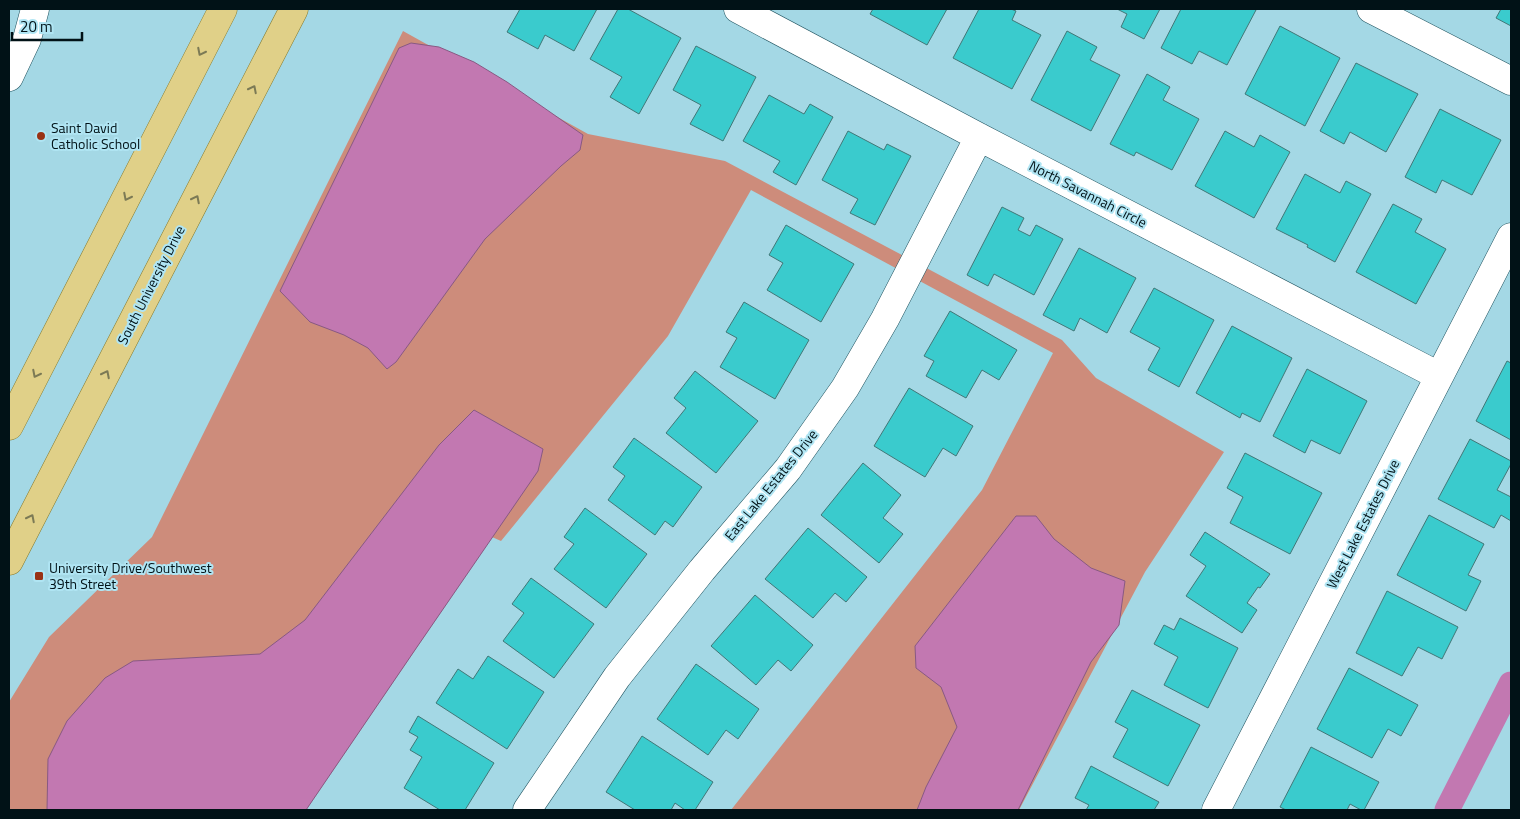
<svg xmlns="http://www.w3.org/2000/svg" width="1520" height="819" font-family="'Titillium Web',sans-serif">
<rect width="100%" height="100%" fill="#a4d8e5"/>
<path fill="#cd8c7b" d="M403,31L588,134L725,161L1062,340L1096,378L1224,452L1145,572L1019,810H731L982,490L1053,353L751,190L668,336L501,541L492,537L306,810H9V702L49,637L152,537Z"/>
<path fill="#c278b1" stroke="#885983" d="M411,43L439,47L474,62L507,82L583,135L580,150L561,166L485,239L396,362L387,369L368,348L344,335L310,322L280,291L399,48Z
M474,410L543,449L538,471L417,647L306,810H47L48,759L67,721L105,678L133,661L260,654L305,620L439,445Z
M1016,516H1036L1054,539L1091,568L1125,581L1119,625L1091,662L1018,810H917L926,787L957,727L941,687L916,668L915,646Z"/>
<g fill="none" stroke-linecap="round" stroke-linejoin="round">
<path stroke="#c278b1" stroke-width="25" d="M1447,810L1511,684"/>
</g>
<path fill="#3acbcd" stroke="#417777" d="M520,9H597L574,51L545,35L538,49L507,32Z
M618,9H628L681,38L639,114L610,97L622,77L590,59Z
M873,9H947L927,45L870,14Z
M979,9H1011L1016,11L1012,20L1041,35L1012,89L953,58Z
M1117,9H1160L1144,39L1121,27L1127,14Z
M1181,9H1253L1256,10L1227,65L1199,51L1192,64L1161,48Z
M1501,9H1511V26L1496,18Z
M1280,26L1340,58L1305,126L1245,94Z
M1067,31L1097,47L1090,60L1120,75L1091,131L1031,100Z
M696,46L756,77L723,141L690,124L701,105L673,90Z
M1356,63L1418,94L1386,152L1350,132L1344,144L1320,131Z
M1147,74L1170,87L1163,100L1199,119L1172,170L1136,152L1134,156L1110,144Z
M769,95L804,114L810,104L833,117L796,185L773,172L780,161L743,141Z
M1440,109L1501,140L1472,195L1442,180L1436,193L1405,177Z
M848,131L884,150L887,144L911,156L875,225L850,213L858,199L822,180Z
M1225,131L1254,147L1260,135L1290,152L1254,218L1195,186Z
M1305,174L1340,193L1346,181L1371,194L1335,262L1307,247L1308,245L1276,229Z
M1393,204L1422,219L1415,232L1446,249L1416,304L1356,272Z
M1002,207L1024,218L1018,230L1030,236L1036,225L1063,239L1034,295L994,274L988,286L967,275Z
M786,225L854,264L821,322L767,290L783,263L769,255Z
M1079,248L1136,278L1107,333L1080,318L1074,331L1043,315Z
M1154,288L1214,320L1179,387L1148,370L1160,348L1130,332Z
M744,302L809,340L775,399L720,367L737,338L726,332Z
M950,311L1017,350L999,380L982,370L966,398L926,376L934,361L924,356Z
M1232,326L1292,358L1260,422L1242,413L1240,418L1196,393Z
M1507,361L1511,363V440L1476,421Z
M1307,369L1367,401L1340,454L1311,440L1305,453L1273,436Z
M695,371L758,421L716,473L666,433L686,408L674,398Z
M909,388L973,426L956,456L943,448L925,477L874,446Z
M634,438L702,487L673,527L665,521L655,535L608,500L625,476L613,467Z
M1470,439L1511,461V464L1497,490L1511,497V521L1501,515L1494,528L1438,499Z
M1245,453L1322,493L1290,554L1230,523L1243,497L1227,488Z
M863,463L901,495L883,518L903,534L879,563L821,515Z
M585,508L647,554L606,608L554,569L574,544L564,537Z
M1429,515L1484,544L1468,575L1481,581L1466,611L1397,575Z
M808,528L867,577L846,602L835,593L813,618L765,579Z
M1205,532L1270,574L1260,588L1258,587L1247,603L1257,610L1242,633L1186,596L1206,566L1190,555Z
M531,578L594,624L554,678L503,641L524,613L512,604Z
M1387,591L1458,627L1442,659L1418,647L1402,676L1356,653Z
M755,595L813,645L791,671L778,660L756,685L711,646Z
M1180,618L1238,648L1208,708L1164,685L1178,657L1154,644L1164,625L1174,630Z
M488,656L544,692L507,749L436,703L458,669L473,679Z
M696,664L759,709L738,739L726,730L708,755L657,719Z
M1349,668L1418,705L1401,736L1388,729L1372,758L1317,729Z
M1132,690L1200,725L1168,786L1113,757L1128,729L1115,722Z
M418,716L494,763L465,810H440L404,788L422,757L410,750L418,737L409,732Z
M642,736L713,782L695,810H685L675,803L671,810H635L606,792Z
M1311,747L1379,782L1364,810H1361L1350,804L1347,810H1286L1280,807Z
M1091,766L1159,802L1154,810H1086L1089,805L1075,798Z"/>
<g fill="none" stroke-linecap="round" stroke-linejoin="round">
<defs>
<path id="minor" d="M738,9L979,137L1439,376
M1371,9L1511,81
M9,77L27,39L35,9
M527,810L617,677L702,570L788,469L845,388L885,319L979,137
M1216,810L1511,237"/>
<path id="major" d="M9,426L223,9
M9,561L294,9"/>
</defs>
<use href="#minor" stroke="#215460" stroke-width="29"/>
<use href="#major" stroke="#85792c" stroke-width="29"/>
<use href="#minor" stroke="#fff" stroke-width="28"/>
<use href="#major" stroke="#e0d088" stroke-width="28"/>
</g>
<defs><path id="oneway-chevron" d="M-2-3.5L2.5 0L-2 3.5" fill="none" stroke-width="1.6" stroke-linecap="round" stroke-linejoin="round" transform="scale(1.25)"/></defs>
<g stroke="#7c7a55">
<use href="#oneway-chevron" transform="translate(201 52) rotate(117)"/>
<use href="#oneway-chevron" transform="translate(253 89) rotate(-63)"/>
<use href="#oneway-chevron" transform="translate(127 197) rotate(117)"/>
<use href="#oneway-chevron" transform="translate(196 199) rotate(-63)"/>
<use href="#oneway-chevron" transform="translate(36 374) rotate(117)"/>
<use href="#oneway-chevron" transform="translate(106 374) rotate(-63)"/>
<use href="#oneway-chevron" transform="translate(31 518) rotate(-63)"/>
</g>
<g fill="#993214" stroke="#b0e5f3" stroke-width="2">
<circle cx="41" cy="136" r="5"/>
<rect x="34" y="571" width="10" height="10" rx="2.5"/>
</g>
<g text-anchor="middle" stroke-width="4" stroke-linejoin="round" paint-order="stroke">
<g font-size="14" fill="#011217" stroke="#b0e5f3" text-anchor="start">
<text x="51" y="133">Saint David<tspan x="51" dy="16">Catholic School</tspan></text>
<text x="49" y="573">University Drive/Southwest<tspan x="49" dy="16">39th Street</tspan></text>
</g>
<g font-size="14" fill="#011217" stroke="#b0e5f3">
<text transform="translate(1088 194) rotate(27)" y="5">North Savannah Circle</text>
<text transform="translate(151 285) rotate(-63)" y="5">South University Drive</text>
<text transform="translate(771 485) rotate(-51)" y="5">East Lake Estates Drive</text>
<text transform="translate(1363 524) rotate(-63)" y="5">West Lake Estates Drive</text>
</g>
</g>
<rect width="1520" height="819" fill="none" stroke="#011217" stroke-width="20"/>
<path d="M12 32v8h70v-8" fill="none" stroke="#011217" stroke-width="2.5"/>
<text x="20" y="32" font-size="15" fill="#011217" stroke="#b0e5f3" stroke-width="4" paint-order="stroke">20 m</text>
</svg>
